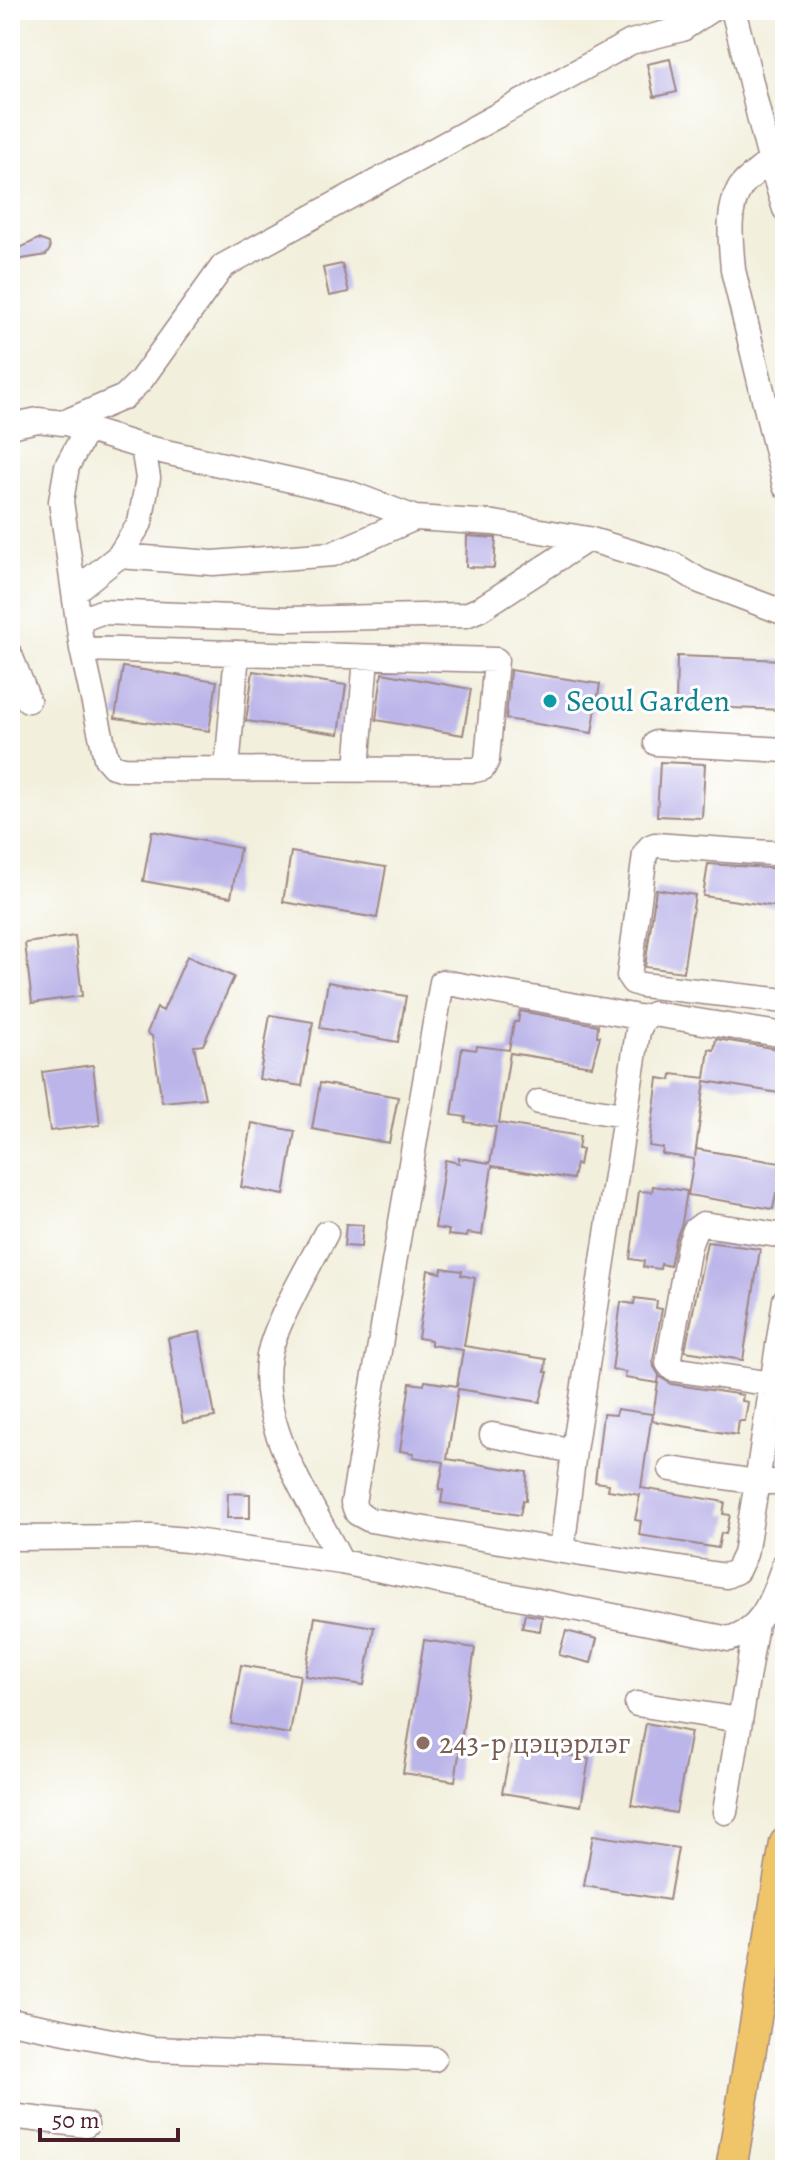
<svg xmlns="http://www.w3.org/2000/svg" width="795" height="2180" font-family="Alegreya,serif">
<rect width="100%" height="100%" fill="#fff"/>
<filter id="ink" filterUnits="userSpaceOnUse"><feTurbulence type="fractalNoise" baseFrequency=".0125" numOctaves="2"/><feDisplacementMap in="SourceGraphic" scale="16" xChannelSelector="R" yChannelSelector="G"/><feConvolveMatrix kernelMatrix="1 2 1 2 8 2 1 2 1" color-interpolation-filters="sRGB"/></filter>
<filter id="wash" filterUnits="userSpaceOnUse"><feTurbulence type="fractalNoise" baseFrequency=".006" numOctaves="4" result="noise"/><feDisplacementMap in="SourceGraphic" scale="32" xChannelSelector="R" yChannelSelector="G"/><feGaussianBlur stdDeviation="1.8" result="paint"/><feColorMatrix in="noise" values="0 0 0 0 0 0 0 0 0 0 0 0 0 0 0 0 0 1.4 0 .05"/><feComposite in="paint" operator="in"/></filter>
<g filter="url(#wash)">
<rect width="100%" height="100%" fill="#f2efdc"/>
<g id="blocks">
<path fill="#bcb5e9" d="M670,59L677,92L654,97L647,64Z
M38,239L49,243L50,249L46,255L10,261V253Z
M342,264L349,292L329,296L323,268Z
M467,536L496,538L494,568L466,567Z
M677,656L785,660V710L676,706Z
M123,667L217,681L209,731L115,718Z
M510,670L600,684L592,733L506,719Z
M253,671L346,685L339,734L246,721Z
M382,673L471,689L463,735L376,720Z
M660,762L705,764L702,818L657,816Z
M152,831L240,848L231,897L143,881Z
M291,852L386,867L377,918L283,902Z
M708,864L785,869V908L703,896Z
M656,889L695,895L683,972L645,967Z
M75,936L82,996L32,1003L25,943Z
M187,956L234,977L203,1045L194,1046L205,1098L162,1102L152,1036L147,1033L157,1008L163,1011Z
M328,982L406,996L398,1042L320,1028Z
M520,1011L598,1025L597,1036H600L592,1066L510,1053L499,1123L580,1136L578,1149H582L579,1165L576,1164L573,1179L492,1166L482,1235L468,1233L467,1237L448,1235L449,1230L435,1228L445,1160L459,1163V1158L490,1163L496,1127L465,1122L466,1117L452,1115L462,1048L476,1050L477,1046L509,1050L514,1022H518Z
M270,1015L313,1022L302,1086L259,1079Z
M716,1039L785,1050V1094L705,1081L695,1157L696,1149L780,1163L778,1175L785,1177L782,1195L776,1194L773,1209L688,1195L694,1159L662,1154L663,1148L649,1146L658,1078L671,1080L672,1074L705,1078L709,1049L714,1050Z
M93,1065L100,1125L50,1131L42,1072Z
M320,1083L398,1097L389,1143L312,1129Z
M252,1123L295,1131L284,1195L241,1187Z
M653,1186L687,1191L682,1223L675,1241L670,1266L661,1264L660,1269L643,1267L644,1261L630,1259L639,1191L652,1192Z
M346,1224L363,1225L361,1247L344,1246Z
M707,1242L760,1249L743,1360L685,1351Z
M442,1268L462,1271L461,1275L475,1278L464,1346L546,1359L545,1372H548L540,1402L458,1389L447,1459L527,1472L526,1501L523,1500L520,1515L441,1503L443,1490L439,1489L444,1462L413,1457L414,1453L400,1451L410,1383L424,1385L425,1381L457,1386L463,1350L431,1345V1340L418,1338L428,1270L441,1273Z
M635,1298L657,1301L656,1308L662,1309L653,1360L654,1367L659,1375L658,1383L625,1378L626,1372L612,1370L621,1302L634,1304Z
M200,1332L215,1417L183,1423L168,1338Z
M659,1376L671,1384L743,1395L742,1401L748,1402L745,1421H739L737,1435L652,1421Z
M617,1409L652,1414L641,1488L725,1502L723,1514L730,1515L726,1534L721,1533L718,1548L639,1535L641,1521L635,1520L640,1495L608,1490L609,1484L595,1482L603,1414L616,1415Z
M228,1493L250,1494V1518H227Z
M525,1614L542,1617L540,1631L522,1628Z
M315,1617L374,1627L364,1685L305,1676Z
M566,1631L597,1639L591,1663L559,1655Z
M424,1640L475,1648L455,1781L403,1773Z
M241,1665L300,1675L290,1734L231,1724Z
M646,1723L691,1732L676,1813L631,1805Z
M511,1746L589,1759L581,1806L502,1793Z
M593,1835L678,1848L669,1900L584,1886Z"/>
</g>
</g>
<g filter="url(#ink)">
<use href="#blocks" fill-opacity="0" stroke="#9e8784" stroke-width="2"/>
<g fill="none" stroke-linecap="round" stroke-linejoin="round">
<defs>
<path id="minor" d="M733,10C751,76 763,144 785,209
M769,162C760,170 746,178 740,188C726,211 731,244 733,270L785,486
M72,425L143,447L349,493L415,518L494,523L588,539L674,565L700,581L785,613
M10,426L38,420L63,423L124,397L141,380L223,266L631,42L682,29L710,10
M119,556L213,563L333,554L415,518
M75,591L119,556L140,523L148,478L143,447
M80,620L101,612L288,619L466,615L480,609L588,539
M82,649L496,660L487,760L483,768L475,770L124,769L113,766L106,758L82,649L61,501L67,466L87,429
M10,655L28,700
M656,743L785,750
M227,769L237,653
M357,769L366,657
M785,854L655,845L650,847L645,854L629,976L633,982L642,985L785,1001
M539,1102L624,1115
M326,1233C308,1268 287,1302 274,1338C246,1410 310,1499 341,1562
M785,1300L757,1482H785
M772,1384L673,1369L668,1363L689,1246L695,1230L703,1224L785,1236
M492,1435L574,1451
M671,1469L757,1482L745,1554L737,1571L726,1576L562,1551L574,1451L638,1031L644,1018L653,1014L785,1035
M10,1538L152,1537L188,1540L341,1562L729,1639C766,1628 772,1596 785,1563
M562,1551L370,1520L357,1513L353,1503L442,982L644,1018
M637,1704L740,1720
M725,1812L756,1624
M10,2021L152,2049L434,2059
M10,2116L86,2125"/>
<path id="major" d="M731,2170L785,1843"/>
</defs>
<use href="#minor" stroke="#9e8784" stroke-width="27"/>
<use href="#major" stroke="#9e8784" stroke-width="33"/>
<use href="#minor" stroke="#fff" stroke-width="24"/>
<use href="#major" stroke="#f0c469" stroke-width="30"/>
</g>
</g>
<circle fill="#0f9aa8" stroke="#fff" stroke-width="3" cx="550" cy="701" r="8"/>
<circle fill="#8d6e63" stroke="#fff" stroke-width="3" cx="423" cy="1743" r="8"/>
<g text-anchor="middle" stroke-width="6" stroke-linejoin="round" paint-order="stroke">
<g font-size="30" fill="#0d838f" stroke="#fff" text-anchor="start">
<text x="566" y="711">Seoul Garden</text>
</g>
<g font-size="30" fill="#785e54" stroke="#fff" text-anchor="start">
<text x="439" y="1753">243-р цэцэрлэг</text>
</g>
</g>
<rect width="795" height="2180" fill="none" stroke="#fff" stroke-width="40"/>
<path d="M40 2128v12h138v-12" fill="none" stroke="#4a1f2b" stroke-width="4"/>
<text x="52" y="2128" font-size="24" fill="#4a1f2b" stroke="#ffffff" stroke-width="6" paint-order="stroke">50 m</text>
</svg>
